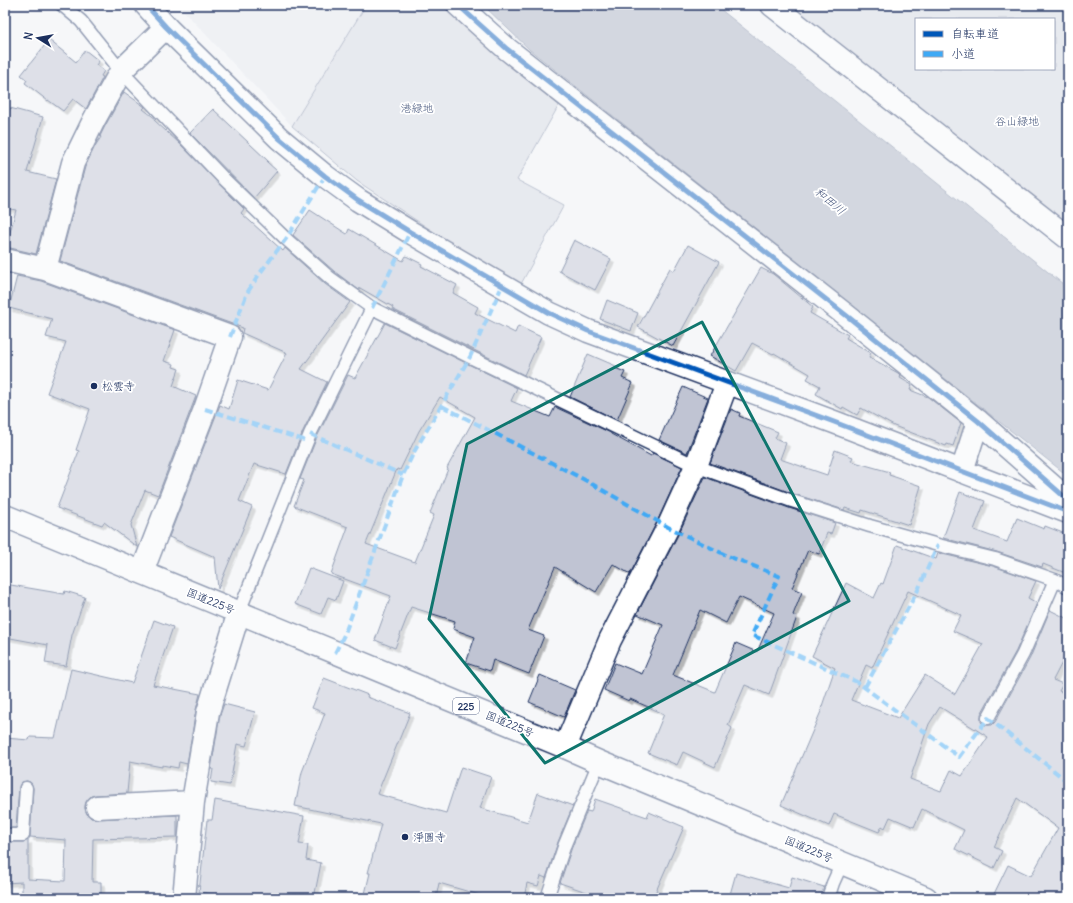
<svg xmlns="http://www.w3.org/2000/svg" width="1073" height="903" font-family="Delius,'Klee One',sans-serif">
<defs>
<filter id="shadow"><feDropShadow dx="3.5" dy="3.5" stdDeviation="0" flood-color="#0004"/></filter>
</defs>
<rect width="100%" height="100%" fill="#f6f7f9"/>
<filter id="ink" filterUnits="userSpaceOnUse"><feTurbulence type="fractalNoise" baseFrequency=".025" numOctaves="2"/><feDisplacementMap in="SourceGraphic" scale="8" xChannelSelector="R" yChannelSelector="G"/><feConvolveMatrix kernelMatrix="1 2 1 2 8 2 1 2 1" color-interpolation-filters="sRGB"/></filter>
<g filter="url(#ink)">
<path fill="#e6e8ee" d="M178,5H366L292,126Z"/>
<path fill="#d6d9e2" stroke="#7884a0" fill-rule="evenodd" d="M366,5H443L495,53L559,105L517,180L564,205L521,284L446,240L357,181L292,126Z
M785,5H1068V226ZM916,19H1054V69H916Z"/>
<path fill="#a9b0c1" stroke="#707c99" d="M483,5H715L1068,288V476L530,50Z"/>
<path fill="#c0c4d3" stroke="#1b2f5e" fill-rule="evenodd" filter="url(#shadow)" d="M49,40L76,62L85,50L99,61L96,65L104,71L101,76L103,77L86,109L73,99L63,111L48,100V101L25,83L27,80L21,75Z
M124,92L145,107L143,109L156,119L154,120L179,143L244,209L241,213L283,251L285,248L325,284L350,302L301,369L327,382L303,431L286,474L254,464L239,501L252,507L218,589L215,557L169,537L220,405L229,409L238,380L268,390L287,353L242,333L243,328L60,261L85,167L95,146L101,137L100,136L105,126Z
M10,108L43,117L27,172L56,179L36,254L6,247L16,210L5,208V124Z
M213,109L268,161L267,162L277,171L254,198L190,133Z
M310,210L347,234L349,229L403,261L406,256L422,264L421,266L457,285L453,293L478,307L475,313L515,333L518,326L541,337L524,375L392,309L393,307L360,288L359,290L335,272L293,235Z
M574,240L611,259L595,290L559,271Z
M688,245L719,262L673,346L638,327L670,268L674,271Z
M761,268L773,274L813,307L810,313L848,335L846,338L871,353L869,357L898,373L901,376L900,378L912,385L910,390L928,397L961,423L953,446L947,444L946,446L894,426L861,408L857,415L843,407L842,409L816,394L820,386L807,379L810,374L774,353L773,354L752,343L736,371L710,356Z
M17,276L41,281L175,330L164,361L174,364L173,367L179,369L173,386L196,396L158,495L145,490L131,525L137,547L104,522L102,525L57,508L79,451L76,450L90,409L47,393L66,342L46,337L52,319L9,308Z
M607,300L638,313L631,331L600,319Z
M385,323L517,388L511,401L550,417L555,407L611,433V434L651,456L653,453L682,467L657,522L630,574L613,564L596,592L555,567L528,630L544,636L529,674L493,660L490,671L466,663L475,637L453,629L455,621L411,607L395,648L375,640L391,596L331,574L348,527L294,506L304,480L300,479L317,437L348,375L355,378ZM440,397L475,417L447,468L448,469L430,513L434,515L415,562L366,544L397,469L400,470L419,431Z
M588,354L616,366L615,368L625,372L622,378L633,383L617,420L570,397Z
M683,387L708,398L687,453L659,440Z
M731,409L740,413L739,416L778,432L775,438L786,443L780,459L827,475L835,450L853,457L851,461L890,472L889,475L921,486L909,525L862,510L861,513L845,508L844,510L794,494L710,463Z
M705,477L789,508L835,523L831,534L827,533L819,554L808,550L792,588L802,592L793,615L797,617L769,695L745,685L728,725L732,728L715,767L683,752L677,765L648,753L664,714L630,699L629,701L604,690L615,663L642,674L663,625L637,614L679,533ZM739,597L774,613L757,652L736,643L715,692L673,675L700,610L726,623Z
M960,492L985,501L974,530L1007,542L1017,518L1044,529L1045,526L1068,535V574L1043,564L1042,567L997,552L943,538Z
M897,545L936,559L938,553L993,566L1036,581L1028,598L1037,603L1016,651L981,714V722L985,725H992L995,722L1030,658L1050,610L1068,619V651L1053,680L1063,684L1059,691L1068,695V891L1064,898H992L1008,865L1031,876L1058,828L1017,798L994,847L1002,851L994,868L955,849L964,830L922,809L914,827L890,817L885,828L882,826L879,832L834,814L829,826L781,805L822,709H821L835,668L812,656L846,583L874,598L881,583L883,584ZM908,591L961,615L953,631L983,644L955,694L925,675L898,718L851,700L866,665L872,668ZM940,707L988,737L962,776L951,770L941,791L910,779L929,724Z
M309,568L343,581L336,600L328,597L321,614L295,604Z
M5,584L64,594L65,591L85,597L72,635L66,666L45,663L48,645L5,637Z
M154,620L173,627L153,685L200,694L196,710L187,764L179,762L178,768L162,765V767L130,761L127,793L96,795L91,796L86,802L85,808L87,814L91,818L97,819L177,815V837L93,839L92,882H101V898H22V882L5,883V842H23L28,840V879L65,881L66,840L30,837L33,788L30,782L27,781L22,782L19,787L16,828H5V738L29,740L30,737L55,738L71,669L132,683Z
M540,675L575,690L564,717L529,702Z
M324,678L368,695L367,697L410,713L377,794L446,813L461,767L491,777L480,808L528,822L538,793L573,806L558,842L546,878L541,876L538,886L527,883L524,898H490L439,883L436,898H364L370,873H368L381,824L295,806L302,772L325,713L312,708Z
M224,704L255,712L246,746L237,744L230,785L211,782L213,769H211L220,715Z
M595,799L647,817L649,812L684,827L653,898H604L560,883L572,847L587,811L591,812Z
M215,800L304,816L299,844L308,845L306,860L321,863L314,898H237V897L199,892L207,820H212Z
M736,873L789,888L792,877L824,887L821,898H729Z
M838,892L845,893L844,898H836Z"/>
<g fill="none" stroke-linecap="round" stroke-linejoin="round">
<defs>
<path id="service" d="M62,5L81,21L121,71L222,177L286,239L330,278L372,308L470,357L696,466L792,501L870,526L938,545L995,559L1055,580L1068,587
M239,612L310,434L372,308
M988,718L1023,654L1055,580
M5,835H23L26,788
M547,898L565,844L599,762
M828,898L833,883L842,863"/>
<path id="minor" d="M458,5L507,49L847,316L978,421L1068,500
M772,5L1068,238
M5,260L45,269L230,337L205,409L142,572
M45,269L73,163L94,120L121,71L166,27
M962,471L978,421
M565,747L610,640L668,527L696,466L727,383
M97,807L193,802
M184,898L193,802L208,712L239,612"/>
<path id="tertiary" d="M146,5L166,27L279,138L325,176L358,200L410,232L549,313L588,331L834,422L1068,512"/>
<path id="trunk" d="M5,516L565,747L599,762L926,898"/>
</defs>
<use href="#service" stroke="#1b2f5e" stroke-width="15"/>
<use href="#minor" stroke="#1b2f5e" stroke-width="25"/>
<use href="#tertiary" stroke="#1b2f5e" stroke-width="25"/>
<use href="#trunk" stroke="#1b2f5e" stroke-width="25"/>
<use href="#service" stroke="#fff" stroke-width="12"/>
<use href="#minor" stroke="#fff" stroke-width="22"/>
<use href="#tertiary" stroke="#fff" stroke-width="22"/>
<use href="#trunk" stroke="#fff" stroke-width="22"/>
<path stroke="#3fa9f5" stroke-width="4" stroke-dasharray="8 4" stroke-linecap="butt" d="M372,308L410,232
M230,337L247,293L260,273L286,239L325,176
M442,406L583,479L668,527L728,556L779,576L752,635L857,682L959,757L988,718L1068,782
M205,409L307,441
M310,434L403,475
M335,653L345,633L403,475L414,452L470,357L502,286
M865,687L918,590L938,545"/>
<defs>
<path id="cycleway" d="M146,5L166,27L279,138L325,176L358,200L410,232L549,313L588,331L834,422L1068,512
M458,5L507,49L847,316L978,421L1068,500"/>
</defs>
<use href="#cycleway" stroke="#fff" stroke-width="8"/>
<use href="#cycleway" stroke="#0057b8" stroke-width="5"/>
</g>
</g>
<path d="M0 0H1073V903H0ZM702,322L849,601L545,763L429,619L467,444Z" fill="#f6f7f9" fill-opacity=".55" fill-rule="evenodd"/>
<path fill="none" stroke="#0f766e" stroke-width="3" stroke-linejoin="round" d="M702,322L849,601L545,763L429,619L467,444Z"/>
<g fill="#1b2f5e" stroke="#fff" stroke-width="1.5">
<circle cx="94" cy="386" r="4"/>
<circle cx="405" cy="837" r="4"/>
</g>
<g text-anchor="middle" stroke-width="3.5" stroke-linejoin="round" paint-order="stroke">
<rect fill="#fff" stroke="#5f6d8e" stroke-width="1" x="453" y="698" width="26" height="16" rx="3"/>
<g font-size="10" font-weight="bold" fill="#1b2f5e">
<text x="466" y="710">225</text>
</g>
<g font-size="11" fill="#4a5a7f" stroke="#fff">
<text x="417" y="112">港緑地</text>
<text x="1017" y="125">谷山緑地</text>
</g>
<g font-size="11" fill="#1b2f5e" stroke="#fff" text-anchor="start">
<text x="102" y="390">松雲寺</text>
<text x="413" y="841">淨圓寺</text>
</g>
<g font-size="11" fill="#1b2f5e" stroke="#fff">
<text transform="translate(211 601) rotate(22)" y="4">国道225号</text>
<text transform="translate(510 724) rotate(22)" y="4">国道225号</text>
<text transform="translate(809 849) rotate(23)" y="4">国道225号</text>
</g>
<g font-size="12" font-style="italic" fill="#4d5c81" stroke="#fff">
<text transform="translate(830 201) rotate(40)" y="4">和田川</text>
</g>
</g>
<rect width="1073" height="903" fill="none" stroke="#fff" stroke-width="20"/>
<rect x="10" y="10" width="1053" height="883" fill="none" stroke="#1b2f5e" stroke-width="1.5" filter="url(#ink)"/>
<rect x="915" y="18" width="140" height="52" fill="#ffffff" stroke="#a4acbf"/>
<rect x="923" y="31" width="20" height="6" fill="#0057b8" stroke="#a4acbf"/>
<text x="951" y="38" font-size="12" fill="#1b2f5e">自転車道</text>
<rect x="923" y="51" width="20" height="6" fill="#3fa9f5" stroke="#a4acbf"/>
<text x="951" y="58" font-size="12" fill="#1b2f5e">小道</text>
<g transform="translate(38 38) rotate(281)" stroke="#ffffff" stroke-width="3" paint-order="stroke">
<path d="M0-3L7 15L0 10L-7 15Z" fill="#1b2f5e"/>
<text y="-6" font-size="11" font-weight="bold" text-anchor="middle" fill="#1b2f5e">N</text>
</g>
</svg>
